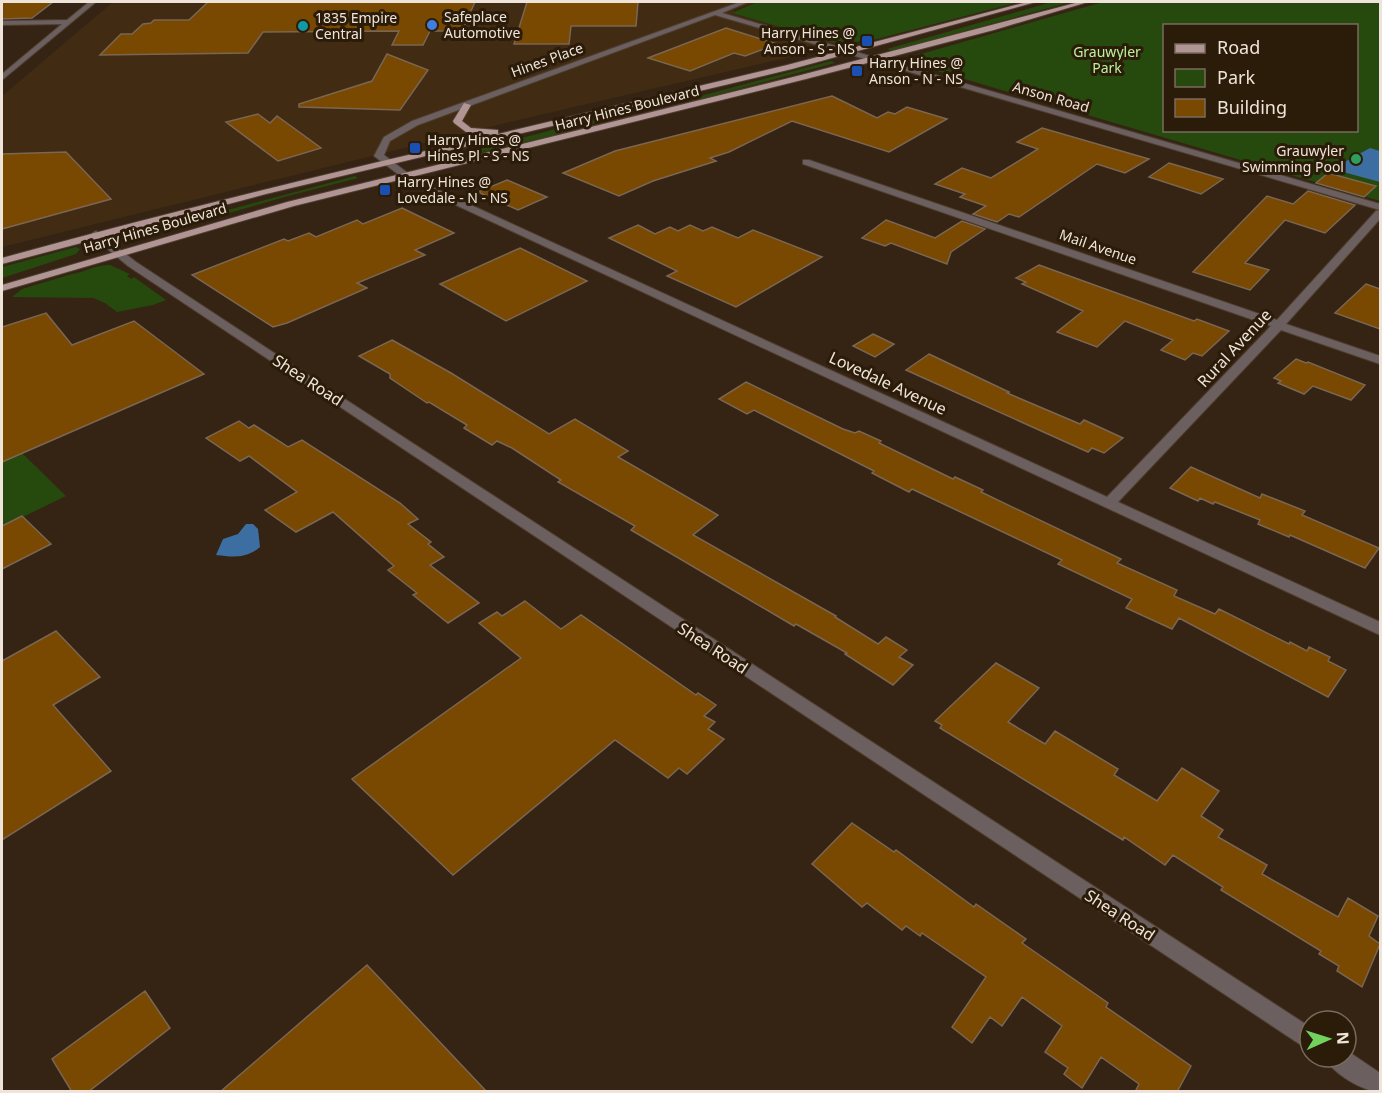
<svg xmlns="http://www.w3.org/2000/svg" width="1382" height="1093" font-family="'Noto Sans',sans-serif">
<rect width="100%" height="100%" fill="#352413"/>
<path fill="#412b13" d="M113,2H757L734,10V14L842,45L514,121L2,247V96Z"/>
<path fill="#26490e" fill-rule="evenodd" d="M757,2H1019L873,40L868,38L854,43L838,44L732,13Z
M1052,2H1071L892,51L887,49Z
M1103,2H1380V201L900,60ZM1164,26H1356V130H1164Z
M831,61L835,63L700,99L697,97Z
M633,109L636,111L550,136L435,163L433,161Z
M355,176L358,178L288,196L153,235L149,231Z
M76,247L80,249L76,254L2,278V267Z
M110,265L130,274L127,276L131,279L134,277L166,300L153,305L117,312L105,303L93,298L12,297L22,289L72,274C86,272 94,265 110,265Z
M22,453L66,496L2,527V462Z"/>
<path fill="#3d6ea2" d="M1370,148L1380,151V182L1332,169Z
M246,524H253L258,529L260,547C246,559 233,557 216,555L223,539L238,534Z"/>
<path fill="#794801" stroke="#7a6653" stroke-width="1.5" d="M2,2H53L32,18L2,19Z
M208,2H475L462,31H430L423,45H392L399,31L263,32L248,53L100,55L121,34H132L143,24L151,23L154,20H189Z
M527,2H638L636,26H571L569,44H514Z
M726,28L777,44L745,56L734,53L690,71L648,58Z
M387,54L428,70L400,110L299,107V104L372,81Z
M832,96L877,118L888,112L895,114L907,107L947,119L889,152L792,121L729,152L710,158L716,161L653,181L619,196L563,173L615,151Z
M258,114L270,123L277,116L321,148L278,161L226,122Z
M1042,128L1149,159L1125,173L1097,164L1019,217L1009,214L997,222L973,214L986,206L960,197L965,194L935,184L962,168L991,178L1038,149L1017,142Z
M66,152L111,199L2,229V154Z
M1169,163L1223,179L1201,194L1149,177Z
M1328,173L1376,186L1364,197L1316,183Z
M507,180L547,197L518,210L478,192Z
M1308,191L1355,205L1325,233L1285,220L1245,263L1269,270L1250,290L1193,272L1267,196L1293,204Z
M402,208L454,233L415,250L425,255L357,283L367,288L287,323L273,327L192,275L284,239L288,241L309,233L316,237L357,220L363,224Z
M886,220L935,238L962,221L985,229L951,252L947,264L891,243L885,246L862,238Z
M638,225L655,234L670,227L678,231L690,225L703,231L712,227L738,238L753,230L822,257L736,307L667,276L677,271L609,238Z
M520,248L587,281L506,321L440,284Z
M1039,265L1194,321L1197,319L1229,331L1202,356L1193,353L1185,360L1161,350L1173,340L1125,321L1097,347L1057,332L1083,311L1022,284L1026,282L1016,278Z
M1366,284L1380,289V329L1335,313Z
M46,313L72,345L134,321L204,374L2,462V327Z
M873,334L894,344L875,357L853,346Z
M392,340L451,373L549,434L575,419L628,451L618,457L718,515L693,535L836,616L835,617L878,644L886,637L907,650L899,657L913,665L893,685L845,654L847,653L796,624L794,626L631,530L635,526L558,482L561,480L512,448L497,441L492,445L464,428L467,425L429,402L427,403L390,378V374L359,356Z
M929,354L1009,392L1007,393L1080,424L1084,420L1123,438L1104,453L1092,448L1088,452L906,370Z
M1296,359L1306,363L1308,362L1365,385L1351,400L1313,386L1304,394L1278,383L1281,381L1274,378Z
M746,382L843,429L855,433L859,431L881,441L879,443L953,479L955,477L983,490L981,492L1121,559L1117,563L1177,590L1174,596L1215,614L1219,609L1289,644L1290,642L1307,651L1309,647L1330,657L1328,661L1346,670L1328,697L1179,618L1172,629L1126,608L1132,599L1058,564L1062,560L912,489L909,492L872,473L874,471L754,410L747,414L719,399Z
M239,421L249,428L254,425L288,447L302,440L400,503L418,519L408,524L431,542L428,544L444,557L430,565L479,603L448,623L413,595L417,593L388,570L394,566L333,512L296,532L265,510L297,492L249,456L240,461L206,438Z
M1191,467L1260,498L1262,494L1305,511L1302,515L1379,548L1365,568L1290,535L1289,537L1258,524L1260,520L1215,502L1213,504L1200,498L1198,501L1170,488Z
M22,516L51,544L2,569V526Z
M525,601L561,629L581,615L696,695L698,693L716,705L704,716L715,722L708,729L724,739L687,774L679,768L668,778L615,740L453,875L352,779L521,658L479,623L497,612L502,616Z
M56,631L100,677L53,705L111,771L2,840V661Z
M996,663L1039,688L1008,722L1045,744L1055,731L1118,769L1114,775L1157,801L1182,768L1219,791L1201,816L1223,830L1218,837L1267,865L1262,874L1338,917L1348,898L1378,916L1369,936L1380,944L1362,987L1337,971L1339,966L1319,954L1321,951L1221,890L1223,887L1173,855L1165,865L1124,837L1123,840L940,728L942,725L935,721Z
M852,823L894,852L896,850L974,907L976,904L1026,939L1022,943L1108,1003L1106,1007L1191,1066L1177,1092H1135L1139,1084L1101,1057L1082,1088L1064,1074L1068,1068L1045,1052L1062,1026L1022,997L1002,1026L990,1017L972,1043L952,1027L986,977L922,933L920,936L906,926L902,930L867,903L862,907L812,864Z
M367,965L487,1092H220Z
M145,991L170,1028L88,1092H72L52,1059Z"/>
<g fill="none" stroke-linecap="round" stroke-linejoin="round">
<defs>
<path id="minor" d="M89,2H96L2,80V74L62,24L2,25V21L67,20Z
M740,2H748L722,13L1380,204V210L715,15L418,125L390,141L384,155L409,174L436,189L1107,497L1271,326L803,164V160H809L1277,320L1376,211L1380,210V219L1286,324L1380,356V364L1281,330L1118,502L1380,622V635L430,193L403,178L374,156L384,137L412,121Z
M96,231L136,262L291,364L1310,1027V1051L128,266L92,236L91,234Z
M1346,1050L1380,1073V1092C1364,1092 1331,1073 1325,1057H1346Z"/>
<path id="major" d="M1027,2H1036L792,69L266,194L2,264V258C165,213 329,173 494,135L466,132L454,123L453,121L464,103L471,105L462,121L471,128L498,130V134L787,65Z
M1079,2H1088L994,30L806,79L294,206L2,291V285L287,202L801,75Z"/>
</defs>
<use href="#minor" stroke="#4f3f2f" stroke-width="2"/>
<use href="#major" stroke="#4f3f2f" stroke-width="2"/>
<use href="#minor" fill="#6c5f5f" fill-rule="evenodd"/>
<use href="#major" fill="#b09594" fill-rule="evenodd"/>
</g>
<circle fill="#3f7fe0" stroke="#2b1b09" stroke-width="2" cx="432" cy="25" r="6"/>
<circle fill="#0f9aa8" stroke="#2b1b09" stroke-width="2" cx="303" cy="26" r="6"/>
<g fill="#1a4fb4" stroke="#2b1b09" stroke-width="2">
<rect x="861" y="35" width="12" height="12" rx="3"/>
<rect x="851" y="65" width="12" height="12" rx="3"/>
<rect x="409" y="142" width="12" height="12" rx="3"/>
<rect x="379" y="184" width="12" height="12" rx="3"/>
</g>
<circle fill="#2e9e5b" stroke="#2b1b09" stroke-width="2" cx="1356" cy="159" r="6"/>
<g text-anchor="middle" stroke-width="6" stroke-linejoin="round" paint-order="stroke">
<g font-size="14" fill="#efe4d9" stroke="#2b1b09" text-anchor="start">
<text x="444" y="22">Safeplace<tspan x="444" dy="16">Automotive</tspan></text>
<text x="315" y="23">1835 Empire<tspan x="315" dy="16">Central</tspan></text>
<text x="855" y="38" text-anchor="end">Harry Hines @<tspan x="855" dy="16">Anson - S - NS</tspan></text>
<text x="869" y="68">Harry Hines @<tspan x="869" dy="16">Anson - N - NS</tspan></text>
<text x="427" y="145">Harry Hines @<tspan x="427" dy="16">Hines Pl - S - NS</tspan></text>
<text x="1344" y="156" text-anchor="end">Grauwyler<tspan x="1344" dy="16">Swimming Pool</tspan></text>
<text x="397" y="187">Harry Hines @<tspan x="397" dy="16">Lovedale - N - NS</tspan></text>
</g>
<g font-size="14" fill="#b9f39b" stroke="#2b1b09">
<text x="1107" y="57">Grauwyler<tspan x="1107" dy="16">Park</tspan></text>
</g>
<g font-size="14" fill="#efe4d9" stroke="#2b1b09">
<text transform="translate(547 60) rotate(-20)" y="5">Hines Place</text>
<text transform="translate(1051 97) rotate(16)" y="5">Anson Road</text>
<text transform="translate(627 108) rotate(-14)" y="5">Harry Hines Boulevard</text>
<text transform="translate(155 228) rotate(-16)" y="5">Harry Hines Boulevard</text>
<text transform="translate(1098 247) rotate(19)" y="5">Mail Avenue</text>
</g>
<g font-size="16" fill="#efe4d9" stroke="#2b1b09">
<text transform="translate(1234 348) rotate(-47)" y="6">Rural Avenue</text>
<text transform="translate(308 380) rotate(33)" y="6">Shea Road</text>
<text transform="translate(888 383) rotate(25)" y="6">Lovedale Avenue</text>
<text transform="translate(713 648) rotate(33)" y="6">Shea Road</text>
<text transform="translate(1120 915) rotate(33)" y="6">Shea Road</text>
</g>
</g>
<rect width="1382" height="1093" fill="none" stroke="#efe4d9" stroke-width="6"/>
<rect x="1163" y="24" width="195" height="108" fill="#2b1b09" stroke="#796b5c" stroke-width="1.5"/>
<rect x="1175" y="44" width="30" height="9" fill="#b09594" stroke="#796b5c" stroke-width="1.5"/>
<text x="1217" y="54" font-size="18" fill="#efe4d9">Road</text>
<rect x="1175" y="69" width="30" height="18" fill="#26490e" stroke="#796b5c" stroke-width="1.5"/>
<text x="1217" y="84" font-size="18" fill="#efe4d9">Park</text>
<rect x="1175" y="99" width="30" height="18" fill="#794801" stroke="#796b5c" stroke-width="1.5"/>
<text x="1217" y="114" font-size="18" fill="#efe4d9">Building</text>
<g transform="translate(1328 1039) rotate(87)"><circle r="28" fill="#2b1b09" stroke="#796b5c" stroke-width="1.5"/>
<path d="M0-4.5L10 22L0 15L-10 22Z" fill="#73d25d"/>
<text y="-9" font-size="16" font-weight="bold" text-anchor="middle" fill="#efe4d9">N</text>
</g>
</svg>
